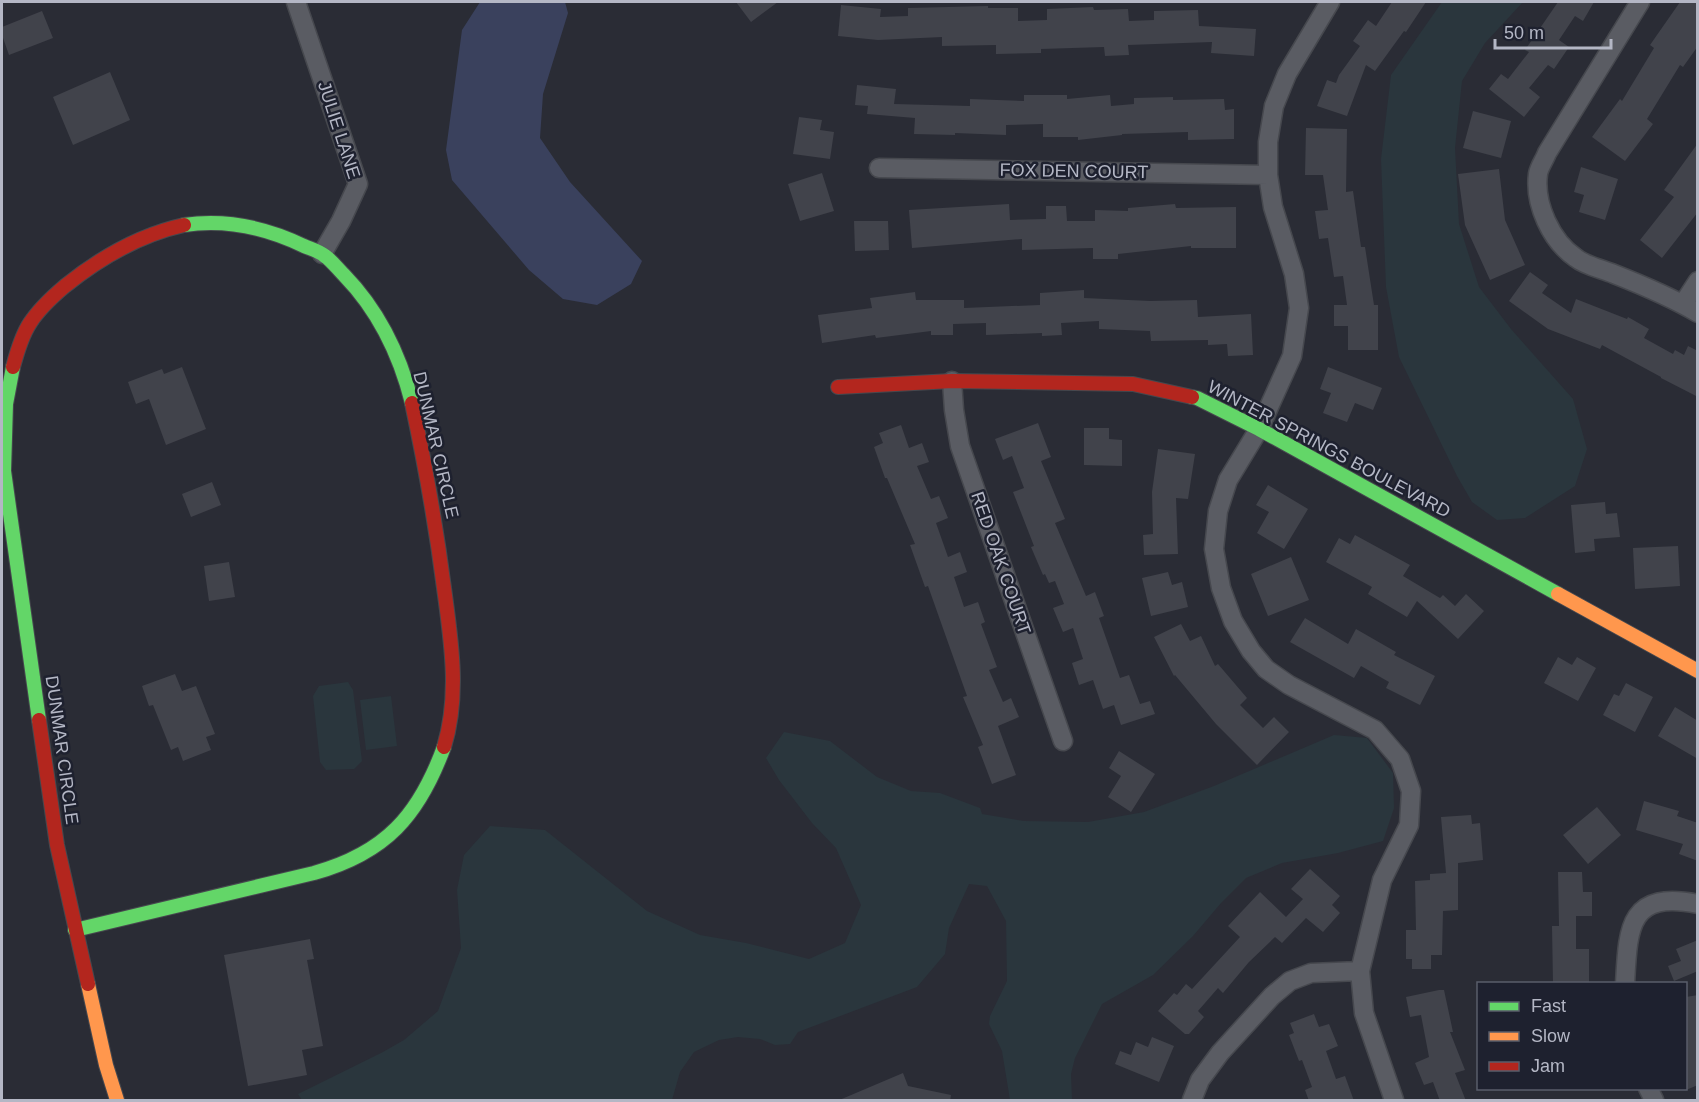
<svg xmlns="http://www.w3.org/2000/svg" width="1699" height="1102" font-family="Arial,sans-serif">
<rect width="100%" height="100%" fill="#2a2c35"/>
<path fill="#2a363d" d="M1442,2H1523L1485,43L1462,81L1455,148L1459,224L1479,287L1511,329L1573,399L1587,449L1575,486L1525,518L1497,520L1472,502L1457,476L1399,357L1386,287L1381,159L1391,75Z
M348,682L353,690L362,761L354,769L326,770L320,762L313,696L319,686Z
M391,696L397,746L366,750L360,700Z
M784,732L830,741L877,777L911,791L940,793L980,808L982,814L1024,821L1088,822L1144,812L1214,786L1334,735L1367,738L1393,773L1394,808L1383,841L1338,853L1282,863L1246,878L1221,903L1193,936L1153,975L1102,1004L1075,1058L1071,1074L1072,1100H1010L1002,1051L989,1024L990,1016L1007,981L1006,921L987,886L969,884L949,928L945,954L917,987L798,1032L790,1044L775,1045L760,1039L738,1037L719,1040L694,1052L680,1072L672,1100H302L298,1094L383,1052L404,1040L438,1011L461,948L457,890L464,855L490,826L545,830L647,911L700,935L746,943L809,959L845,943L861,905L836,848L812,823L779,780L766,758Z"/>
<path fill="#3a415d" d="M480,2H565L568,13L543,94L540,138L570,182L642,261L631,284L597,305L563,299L529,270L452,180L446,150L462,30Z"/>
<path fill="#41434b" d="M736,2H778L751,22Z
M1392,2H1426L1406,32L1404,31L1375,71L1366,65L1347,116L1317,106L1327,80L1336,83L1339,75L1360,46L1353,41L1368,20L1376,26Z
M1558,2H1594L1583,21L1575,16L1559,40L1569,47L1554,69L1548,65L1529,88L1540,97L1524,117L1489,89L1501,74L1508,79L1529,52L1525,50Z
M1680,2H1698V46L1683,67L1680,65L1647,119L1653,124L1625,161L1592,137L1620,99L1622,101L1654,48L1650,45Z
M841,5L881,9L880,17L908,16V8L988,6V8H1018V21L1047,20V9L1093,7L1094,10L1128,9L1129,21L1154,20V11L1198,10L1199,26L1256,29L1254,56L1211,53L1212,42L1128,45L1129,55L1105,56L1104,47L1041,49V53L996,54V45L942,46V37L878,40L838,36Z
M42,11L53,38L9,55L2,35V27Z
M110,72L130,120L73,145L53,97Z
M857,85L896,89L894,104L970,106V99L1024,101V95H1067V99L1110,95L1111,106L1134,104V98L1173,97V100L1224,99L1225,110L1234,109V139L1188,140V132L1122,134V135L1078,140V137H1043V124L1006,125V135L955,133V135L914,134L915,118L867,114L868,106L855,105Z
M1473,111L1511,121L1501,158L1463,148Z
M799,117L822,120L820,130L834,132L830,159L793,154Z
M1306,128L1347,129L1346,192L1353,191L1361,247H1365L1374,305H1378V350H1348V326H1334V305H1347L1343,276L1334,277L1328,238L1319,239L1315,211L1328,210L1323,175H1305Z
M1698,143V212L1662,258L1640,240L1674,197L1664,190Z
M1581,167L1618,179L1605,220L1579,212L1584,195L1574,192Z
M1499,169L1505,220L1525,265L1490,280L1465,225L1458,174Z
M822,173L834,211L800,221L788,184Z
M1009,204L1010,220L1046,219V206H1066L1067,221H1095V210L1128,211V208L1175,204L1176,208L1236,207V248H1191V246L1118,254V259H1093V248L1022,250V239L912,248L909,210Z
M854,221H888L889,250L855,251Z
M1530,272L1548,285L1542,293L1571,313L1576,299L1627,319L1628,317L1649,329L1644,338L1673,354L1675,350L1684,355L1688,346L1698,351V397L1661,378V377L1602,345L1600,349L1548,329L1509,301Z
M1084,290V298L1150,301L1197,300L1198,317L1251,314L1253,355L1228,356L1227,344L1208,345V340L1151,341L1150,331L1099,329V321L1061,323L1062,335L1042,336V333L986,335V323L953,324V335H931V331L876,338L875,335L822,343L818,315L872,308L870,298L915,292L916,300H964V308L1040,305V293Z
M182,367L206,429L166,445L149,399L136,404L128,382L162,369L164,374Z
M1328,367L1382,388L1373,410L1355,403L1347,422L1323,413L1331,393L1320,389Z
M1038,423L1051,457L1041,461L1065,519L1055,523L1086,596L1095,592L1104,616L1099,618L1120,678L1129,675L1140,704L1150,701L1155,714L1121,725L1114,705L1103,709L1093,680L1079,685L1072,663L1083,659L1073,628L1063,632L1053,608L1064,604L1055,581L1049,583L1045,574L1043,575L1031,547L1034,546L1013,492L1024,488L1012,456L1003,460L995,439Z
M901,425L909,448L922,443L929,462L917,466L931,499L939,496L948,518L936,523L948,557L960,552L967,572L954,577L964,607L978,602L985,622L981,624L997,667L989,670L1003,702L1011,698L1019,717L998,726L1016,775L992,784L978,747L983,745L963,697L967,696L928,586L925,587L910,545L915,544L887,478H885L874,447L883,443L879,433Z
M1084,428H1109V439L1122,440V466L1084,465Z
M1158,449L1195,454L1188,499L1176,498L1178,554L1144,555L1143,535L1153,534L1152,492Z
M212,482L221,505L191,517L182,494Z
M1268,485L1308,509L1284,549L1257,533L1269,512L1256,505Z
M1605,502L1606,514L1617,513L1620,537L1594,539L1595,551L1575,553L1571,505Z
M1355,535L1410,565L1403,576L1440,598L1443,595L1455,606L1466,594L1484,611L1458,639L1417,601L1407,617L1368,594L1372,587L1326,562L1339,538L1350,544Z
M1678,546L1680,586L1635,589L1633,548Z
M1291,557L1309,600L1268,616L1251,574Z
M229,562L235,597L209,601L204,566Z
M1168,572L1172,585L1182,582L1188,607L1151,616L1142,578Z
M1305,618L1348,644L1356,629L1396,652L1394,655L1435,676L1420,705L1386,688L1389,682L1361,666L1354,678L1290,642Z
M1181,624L1190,641L1201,636L1215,666L1218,664L1247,698L1240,705L1263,728L1274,717L1289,732L1257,765L1216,724L1175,675L1174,676L1154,637Z
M1558,657L1572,665L1577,657L1596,668L1578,701L1544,683Z
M175,674L182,691L196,686L215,734L206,737L211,750L183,761L178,747L171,750L153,705L149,706L142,686Z
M1626,683L1653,697L1635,732L1603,715L1614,694L1619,696Z
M1675,707L1698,721V759L1658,736Z
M1119,751L1155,774L1131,812L1108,797L1121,776L1109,768Z
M1644,801L1679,811L1677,816L1698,823V861L1679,854L1683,844L1636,830Z
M1597,807L1621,835L1588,864L1563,835Z
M1471,815L1472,824L1480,823L1483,860L1458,863V910L1443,911L1442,955H1431V969H1412V959H1406V930H1416L1415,881L1430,880V874L1446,873L1441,817Z
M1310,869L1340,896L1332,905L1340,913L1323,932L1306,918L1282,943L1275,937L1249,962L1223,993L1218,988L1198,1011L1204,1017L1189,1034H1185L1158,1011L1174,993L1177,995L1186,984L1192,989L1240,937L1228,926L1260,892L1286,917L1303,899L1291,889Z
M1558,872H1582L1583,892H1592V916H1576V949H1589V984H1553L1552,926H1559Z
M310,939L314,959L307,960L323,1046L302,1050L307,1075L248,1086L224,955Z
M1698,940V971L1674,981L1668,966L1681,961L1676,949Z
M1439,990H1444L1453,1032H1450L1465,1070L1455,1073L1466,1101H1440L1433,1082L1424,1085L1415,1063L1429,1057L1421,1015L1410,1017L1406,997Z
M1698,995V1085L1686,1090V997Z
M1314,1014L1319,1027L1329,1024L1338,1046L1326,1051L1336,1079L1345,1076L1354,1101H1309L1305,1090L1312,1087L1302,1060L1299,1061L1289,1035L1294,1033L1290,1023Z
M1152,1037L1174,1046L1159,1082L1115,1064L1120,1051L1131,1055L1136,1042L1148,1047Z
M903,1073L908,1086L951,1095L950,1101H837Z"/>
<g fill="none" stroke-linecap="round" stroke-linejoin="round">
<defs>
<path id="street" d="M296,2L358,184L341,221L322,254
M1330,2L1287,74L1274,106L1268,142V175L1273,207L1294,274L1299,308L1292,356L1259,429L1228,480L1218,511L1214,549L1221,588L1233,621L1251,651L1266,669L1289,685L1375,730L1400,759L1411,791L1409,825L1382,880L1360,971L1364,1013L1394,1100
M1640,2L1547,153C1545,159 1539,167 1538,174C1534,204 1551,241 1576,258C1586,266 1602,269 1614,274C1642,285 1671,297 1698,313
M879,168L1268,175
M1683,304L1698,281
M952,381L954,410L960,446L1063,741
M1625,984C1628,928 1628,890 1698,904
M1648,1088L1654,1100
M1192,1100L1200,1080L1220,1053L1272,996L1290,981L1311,973L1360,971"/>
<path id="fast" d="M184,225C226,219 267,228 304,246C311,249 319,251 325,256C332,261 338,269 344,275C379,311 400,355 412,403
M13,367L6,404L4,471L39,720
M1192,397L1197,398L1259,429L1558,594
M75,930L314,873C386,853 419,815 444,747"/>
<path id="slow" d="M1558,594L1698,671
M88,984L106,1065L117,1100"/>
<path id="jam" d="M13,367C17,352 22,335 30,323C39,309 52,297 65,286C101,257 139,235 184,225
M838,387L952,381L1133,384L1192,397
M412,403C425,464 436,526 444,588C451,640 460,695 444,747
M39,720L57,845L88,984"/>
</defs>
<use href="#street" stroke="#46484e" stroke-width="21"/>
<use href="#fast" stroke="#46484e" stroke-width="16"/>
<use href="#slow" stroke="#46484e" stroke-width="16"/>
<use href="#jam" stroke="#46484e" stroke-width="16"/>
<use href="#street" stroke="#5a5c63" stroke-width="18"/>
<use href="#fast" stroke="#63d668" stroke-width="14"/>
<use href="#slow" stroke="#ff974d" stroke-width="14"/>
<use href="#jam" stroke="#b3261e" stroke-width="14"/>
</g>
<g text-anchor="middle" stroke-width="5" stroke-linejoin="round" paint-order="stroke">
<g font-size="18" fill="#b4b7c5" stroke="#1e212f">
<text transform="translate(339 130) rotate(72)" y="6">JULIE LANE</text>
<text transform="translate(1074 171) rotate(1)" y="6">FOX DEN COURT</text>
<text transform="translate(436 445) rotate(77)" y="6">DUNMAR CIRCLE</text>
<text transform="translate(1329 449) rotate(28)" y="6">WINTER SPRINGS BOULEVARD</text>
<text transform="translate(1001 563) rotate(71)" y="6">RED OAK COURT</text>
<text transform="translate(62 750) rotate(82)" y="6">DUNMAR CIRCLE</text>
</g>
</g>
<rect width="1699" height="1102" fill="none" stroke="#b4b7c5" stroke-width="6"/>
<rect x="1477" y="982" width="210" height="108" fill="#1e212f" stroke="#5a5d6b" stroke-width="1.5"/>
<rect x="1489" y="1002" width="30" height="9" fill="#63d668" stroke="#5a5d6b" stroke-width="1.5"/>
<text x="1531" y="1012" font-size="18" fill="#b4b7c5">Fast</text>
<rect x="1489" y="1032" width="30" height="9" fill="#ff974d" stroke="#5a5d6b" stroke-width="1.5"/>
<text x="1531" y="1042" font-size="18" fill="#b4b7c5">Slow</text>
<rect x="1489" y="1062" width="30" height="9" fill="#b3261e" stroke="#5a5d6b" stroke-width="1.5"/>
<text x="1531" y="1072" font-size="18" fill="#b4b7c5">Jam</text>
<path d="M1495 39v9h116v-9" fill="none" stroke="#b4b7c5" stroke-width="3"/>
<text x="1504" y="39" font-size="18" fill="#b4b7c5" stroke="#1e212f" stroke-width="4.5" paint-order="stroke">50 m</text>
</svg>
